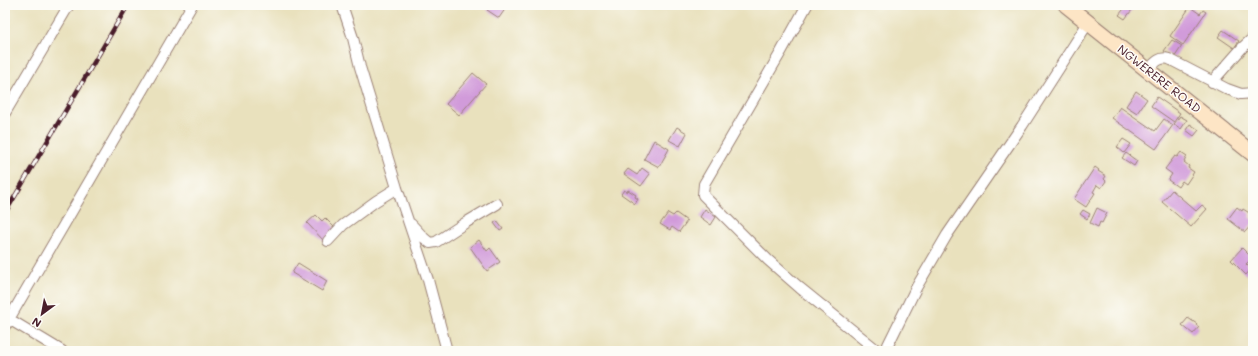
<svg xmlns="http://www.w3.org/2000/svg" width="1258" height="356" font-family="Mali,sans-serif">
<rect width="100%" height="100%" fill="#fdfcf7"/>
<filter id="ink" filterUnits="userSpaceOnUse"><feTurbulence type="fractalNoise" baseFrequency=".025" numOctaves="2"/><feDisplacementMap in="SourceGraphic" scale="8" xChannelSelector="R" yChannelSelector="G"/><feConvolveMatrix kernelMatrix="1 2 1 2 8 2 1 2 1" color-interpolation-filters="sRGB"/></filter>
<filter id="wash" filterUnits="userSpaceOnUse"><feTurbulence type="fractalNoise" baseFrequency=".012" numOctaves="4" result="noise"/><feDisplacementMap in="SourceGraphic" scale="16" xChannelSelector="R" yChannelSelector="G"/><feGaussianBlur stdDeviation="0.9" result="paint"/><feColorMatrix in="noise" values="0 0 0 0 0 0 0 0 0 0 0 0 0 0 0 0 0 1.4 0 .05"/><feComposite in="paint" operator="in"/></filter>
<g filter="url(#wash)">
<rect width="100%" height="100%" fill="#e9e1bd"/>
<g id="blocks">
<path fill="#d19bda" d="M491,5H508L499,18L487,10Z
M1127,5L1135,6L1125,19L1119,15Z
M1190,7L1200,14L1203,10L1206,12L1183,45L1170,36Z
M1223,30L1239,41L1234,48L1218,37Z
M1172,40L1182,46L1174,58L1164,51Z
M473,73L486,84L459,115L446,104Z
M1136,91L1147,99L1137,113L1126,106Z
M1157,97L1180,113L1174,122L1151,106Z
M1120,107L1155,131L1164,119L1173,125L1156,149L1112,118Z
M1180,116L1187,120L1181,129L1174,124Z
M1190,124L1199,130L1194,136L1186,130Z
M677,127L687,133L680,146L669,140Z
M1123,139L1131,144L1124,153L1117,147Z
M654,140L669,149L659,167L644,159Z
M1181,152L1187,156L1184,162L1189,166L1188,168L1194,172L1186,184L1182,181L1178,187L1168,180L1172,174L1165,169L1175,156L1177,157Z
M1126,153L1137,161L1134,166L1122,158Z
M1095,167L1099,170L1098,171L1106,176L1104,179L1106,181L1101,188L1097,185L1093,192L1095,193L1086,207L1074,199Z
M642,168L650,174L641,186L624,174L628,169L637,175Z
M624,190L627,192L628,190L636,195L635,197L638,199L635,204L621,194Z
M1172,190L1196,211L1202,205L1207,209L1191,227L1162,202Z
M1237,207L1242,211L1243,209L1251,214L1249,217L1253,220V223L1245,232L1228,219Z
M1097,208L1107,213L1102,223L1100,222L1098,227L1090,223Z
M705,209L716,217L711,225L700,217Z
M1083,210L1090,214L1087,219L1080,214Z
M668,213L673,216L676,213L687,221L679,232L672,227L670,230L660,224Z
M316,215L322,221L325,218L336,229L324,241L307,223Z
M497,221L503,229L500,231L494,223Z
M479,240L487,251L490,248L500,262L487,271L470,247Z
M1242,248L1252,258L1246,264L1251,269L1246,275L1231,260Z
M298,263L327,281L322,291L292,273Z
M1188,318L1197,324L1196,325L1199,327L1193,334L1182,325Z
M1120,346L1126,351H1116Z"/>
</g>
</g>
<g filter="url(#ink)">
<use href="#blocks" fill-opacity="0" stroke="#9a8074" stroke-width="1"/>
<g fill="none" stroke-linecap="round" stroke-linejoin="round">
<defs>
<path id="street" d="M342,5L353,38L360,67L397,188L428,280L447,351
M807,5L781,52L704,184L703,195L768,260L800,288L878,351
M1148,70C1154,64 1159,56 1169,59L1227,89L1241,94L1253,93
M1212,82L1242,48L1253,38
M5,113L69,5
M411,224L424,238L430,243L436,242L465,223L497,204
M328,241L343,225L376,201L397,188
M9,319L62,351
M5,326L192,5
M885,351L916,288L947,235L1022,126L1088,23"/>
<path id="secondary" d="M1066,5L1253,154"/>
</defs>
<use href="#street" stroke="#9a8074" stroke-width="12"/>
<use href="#secondary" stroke="#9a8074" stroke-width="17"/>
<use href="#street" stroke="#fff" stroke-width="10"/>
<use href="#secondary" stroke="#fde5c5" stroke-width="15"/>
<defs>
<path id="rail" d="M5,213L128,5"/>
</defs>
<use href="#rail" stroke="#4a1f2b" stroke-width="4.5"/>
<use href="#rail" stroke="#fdfcf7" stroke-width="3" stroke-dasharray="9" stroke-linecap="butt"/>
</g>
</g>
<g text-anchor="middle" stroke-width="3" stroke-linejoin="round" paint-order="stroke">
<g font-size="12" fill="#4a1f2b" stroke="#fdfcf7">
<text transform="translate(1159 79) rotate(38)" y="4">NGWERERE ROAD</text>
</g>
</g>
<rect width="1258" height="356" fill="none" stroke="#fdfcf7" stroke-width="20"/>
<g transform="translate(42 314) rotate(212)" stroke="#fdfcf7" stroke-width="3" paint-order="stroke">
<path d="M0-3L7 15L0 10L-7 15Z" fill="#4a1f2b"/>
<text y="-6" font-size="11" font-weight="bold" text-anchor="middle" fill="#4a1f2b">N</text>
</g>
</svg>
